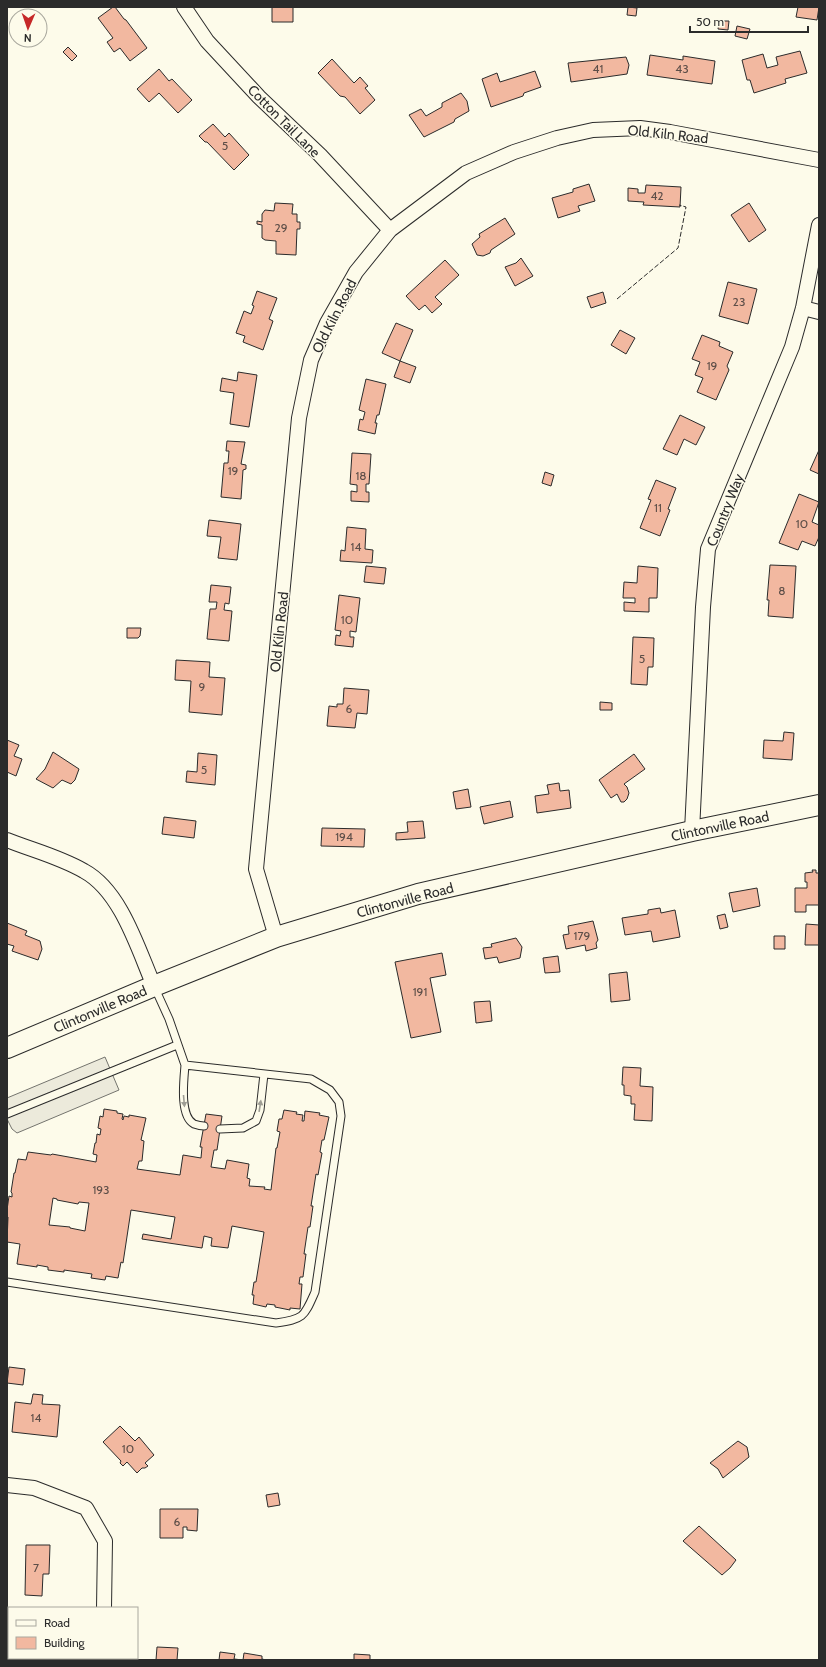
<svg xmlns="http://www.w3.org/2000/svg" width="826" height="1667" font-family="Cabin,sans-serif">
<rect width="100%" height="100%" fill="#fdfbea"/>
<path fill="#eceadb" stroke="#74746e" d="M105,1057L119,1090L17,1133L12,1129L7,1119V1098Z"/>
<path fill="#f2b8a0" stroke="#2b2b2b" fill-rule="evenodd" d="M113,7H115L124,19L126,20L147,48L130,61L120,48L114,52L107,42L113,38L98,18Z
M272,7H293V22H272Z
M628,7L637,8L636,16L627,15Z
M798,7H819L817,20L796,17Z
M719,21H729L728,30L718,29Z
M737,26L750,29L747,39L735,36Z
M68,47L77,56L72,61L63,52Z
M800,51L807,73L785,79L786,83L754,93L750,80H747L742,60L763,54L767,68L778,65L776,57Z
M650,55L683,60V56L715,61L712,84L647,75Z
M626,57L629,65L627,74L571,82L568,63Z
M332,59L354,83L360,77L368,86L365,88L375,100L360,114L345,97L340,96L318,73Z
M159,69L169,81L172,79L192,100L178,113L159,93L149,102L137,89Z
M535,71L541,87L524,93L523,96L491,107L482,79L497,73L500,82Z
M461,93L467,101L469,111L455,119L454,122L424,137L409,115L421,109L426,116L442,107V103Z
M213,124L225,137L229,133L249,155L234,170L207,142H205L199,136Z
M589,184L595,201L578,206L580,211L558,218L552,198L573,192V189Z
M646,185L681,187L680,207L643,205L644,202L628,201V188L638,189V193H645Z
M275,203L293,204L292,214H297V222H300V229H297L296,255L276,254V241L265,240L262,238V225L257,224V221L262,222V214L265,210L274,211Z
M749,203L766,230L749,242L731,215Z
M505,218L515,234L491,250L490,253L483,256L477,255L472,244L480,237L479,234Z
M521,258L533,276L515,286L505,267L516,263Z
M445,260L459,275L435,297L442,304L432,313L425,305L419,310L406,296Z
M728,282L757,289L748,324L719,316Z
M257,291L277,298L269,319L273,321L263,350L243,342L245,336L236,333L244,311L251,314L254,306L252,305Z
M603,292L606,303L591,308L587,297Z
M396,323L413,330L400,361L382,353Z
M620,330L635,338L626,354L611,345Z
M702,335L720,342L719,346L733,352L727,366L729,370L716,400L697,392L703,378L695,375L700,362L692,359Z
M400,361L416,367L410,383L394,377Z
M238,372L257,375L249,427L230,424L234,393L220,391L222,378L237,381Z
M366,379L386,384L379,415H377L375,423H377L375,434L358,430L360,419L363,420L365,412L359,410Z
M680,415L705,427L696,445L684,439L677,455L663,449Z
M227,441L245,442L241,464L246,465V469L243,470L241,499L221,497L224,463H228L229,451H226Z
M819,450V474L810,470Z
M352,453L371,454L369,484H366V492H369V502L351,501V491L357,492V485L350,484Z
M545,472L554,475L551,486L542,483Z
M656,480L676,488L668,509L670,510L660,536L640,528L651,500L648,499Z
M799,494L819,502L812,522L819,525V537L815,546L802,541L798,550L779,543Z
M209,520L241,524L237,560L218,558L221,537L207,536Z
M347,527L366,529L365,549L373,550L372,563L340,561L341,550L345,551Z
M770,565L796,566L793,618L768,616L769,600H767Z
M366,566L386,568L384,584L364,582Z
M638,566L658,568L657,598H649V612L624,611V602L635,603V598H623L624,582L637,583Z
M211,585L231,587L229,604L225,603L224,610L232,611L229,641L207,639L210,609H216L217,602H209Z
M339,595L360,598L356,632L350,631V637H354L353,647L335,645L336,635L340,636L341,631L335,630Z
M127,628H141L140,636L138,638H127Z
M633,637L654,638L653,667H648L647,685L631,684Z
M176,660L210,662L209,677L225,678L222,715L189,712L191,681L175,680Z
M344,688L369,690L367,714L357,713L355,728L327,726L329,706L337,707V704H343Z
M600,702L612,703V710H600Z
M784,732L794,733L792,760L763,758L764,740L783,741Z
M7,740L19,745L14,756L22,759L16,776L7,772Z
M53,752L79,769L75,780L71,784L62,780L53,788L36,779L45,769Z
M198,753L217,755L215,785L186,782L187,771L197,772Z
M634,754L645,769L624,784L627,787L629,793L627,799L624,802H621L617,794L611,798L599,780Z
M559,783L560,791L569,790L571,808L537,813L535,796L549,794L547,785Z
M468,789L471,807L456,809L453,792Z
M510,801L513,817L484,824L480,807Z
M164,817L196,821L194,838L162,834Z
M423,821L425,838L396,840V833L408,832L407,822Z
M322,828L365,829L364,847L321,846Z
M812,870H816V873H819V905H806V912H795V888H807V882H805V873L813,872Z
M757,888L760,906L733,912L729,893Z
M660,908L661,913L675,910L680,937L653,942L651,931L625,935L622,918L648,914V910Z
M725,914L728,927L720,929L717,916Z
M593,921L598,940L596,943L597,948L586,951L585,945L566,949L563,935L569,934L568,926Z
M7,923L27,931L25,935L40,941L42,949L38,960L12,951L14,946L7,944Z
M806,924L819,925V945H805Z
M774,936H785V949H774Z
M516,938L522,947L520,958L499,963L497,957L485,959L483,948L492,947L491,944Z
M442,953L446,975L430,978L441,1032L411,1038L395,962Z
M558,956L560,972L545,973L543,958Z
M627,972L630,1000L611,1002L609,974Z
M490,1001L492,1021L476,1023L474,1002Z
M623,1067L641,1068L640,1086L653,1087L652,1121L634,1120L635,1104H631V1096L624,1095V1085H622Z
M104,1109L117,1111V1113L123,1114L122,1119L123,1120L124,1116L129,1117V1115L146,1118L141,1140L144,1141L142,1161H139L137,1169L180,1175L183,1155L201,1158L202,1147H200L206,1114L222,1116L217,1150H214L211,1167L225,1169L227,1160L249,1164L247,1178L250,1179L249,1186L265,1187L264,1189L271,1190L276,1148H277L280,1132L277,1131L279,1119H282L284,1110L297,1112L296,1114L303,1115L302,1121H304L305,1111L320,1113L319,1115L329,1117L324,1140H322L320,1152L322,1153L318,1175L316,1174L311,1206H313L310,1227H308L304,1254H306L303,1277H300L299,1284H302L300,1309L290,1308V1310L275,1307V1305L267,1304L266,1307L253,1304L254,1295H252L254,1282H256L264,1232L232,1226L228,1248L211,1246L212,1238L204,1236L202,1248L142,1239L143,1234L171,1239L175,1217L131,1210L123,1263L121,1262L118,1278L106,1276L105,1280L91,1278L92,1274L64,1270V1272L48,1270V1267L37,1265V1267L17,1264L20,1244L7,1242L8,1217H7V1210L9,1196L12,1197V1193L11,1192L14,1173H15L18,1159L26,1160L28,1152L51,1155L52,1154L96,1162L97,1155L93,1154L95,1143H96L97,1134L100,1135L101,1129L98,1128L100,1116L103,1117ZM53,1198L57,1199V1200L78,1204L79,1202L89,1203L85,1231L70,1228V1227L49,1225Z
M9,1367L25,1369L23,1385L7,1383Z
M33,1394L43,1395L42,1404L60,1405L57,1437L12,1432L15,1402L31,1404Z
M120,1426L135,1441L139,1437L154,1455L145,1463L148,1466L145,1468H142L137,1473L127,1462L123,1466L120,1463L121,1461L103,1442Z
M738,1441L747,1447L749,1457L723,1478L718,1469L710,1463Z
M278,1493L280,1505L268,1507L266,1495Z
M160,1509H198L197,1531L187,1530V1527H183V1538H160Z
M699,1526L736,1560L730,1568L722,1575L683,1541Z
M26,1545H50L49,1574H43L42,1596L25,1595Z
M157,1647L178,1648L177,1660H156Z
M7,1651H9V1658H38V1660H7Z
M220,1652L235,1654L234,1659L243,1660L244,1653L262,1656V1659L266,1660H219Z
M354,1654L370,1655V1660H354Z"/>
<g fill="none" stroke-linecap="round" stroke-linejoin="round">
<defs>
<path id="lane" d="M185,1065C184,1079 179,1116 194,1124C197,1125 201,1126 204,1126
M7,1114L177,1045
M220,1129L243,1128L256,1121L260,1110L264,1074
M7,1282L276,1323C304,1319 304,1317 315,1292L341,1116L339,1102L330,1090L311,1079L185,1065L169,1019L154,986"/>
<path id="street" d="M184,7L207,41L259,97L320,155L390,230
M803,308L819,312
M692,831L703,607L708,549L792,347L803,308L819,225
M7,840C32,850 60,857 84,871C121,891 138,949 154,986
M276,937L256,869L299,418L311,360L327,323L356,272L390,230L466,173L514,152L557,138L593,130L640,128L670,132L819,160
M7,1485L34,1488L86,1508L105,1541L104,1608
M103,1660V1658"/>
<path id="secondary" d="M7,1048L154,986L276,937L418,894L692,831L819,805"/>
</defs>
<use href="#lane" stroke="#2b2b2b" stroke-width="9"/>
<use href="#street" stroke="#2b2b2b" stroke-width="16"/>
<use href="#secondary" stroke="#2b2b2b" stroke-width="22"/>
<use href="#lane" stroke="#fdfbea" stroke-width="7"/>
<use href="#street" stroke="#fdfbea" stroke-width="14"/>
<use href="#secondary" stroke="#fdfbea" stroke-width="20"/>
<path stroke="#2b2b2b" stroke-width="1" stroke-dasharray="5 2" stroke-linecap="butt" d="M617,299L678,248L686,207L679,205"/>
</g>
<defs><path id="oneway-solid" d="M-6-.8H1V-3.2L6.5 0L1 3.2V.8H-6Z"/></defs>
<g fill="#9e9d94">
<use href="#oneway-solid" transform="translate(184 1101) rotate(85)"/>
<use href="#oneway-solid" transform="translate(260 1106) rotate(-81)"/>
</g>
<g text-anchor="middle" stroke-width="3" stroke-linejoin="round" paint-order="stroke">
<g font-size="12" fill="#5d4e48">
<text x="598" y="73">41</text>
<text x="682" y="73">43</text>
<text x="225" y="150">5</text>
<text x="657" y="200">42</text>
<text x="281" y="232">29</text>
<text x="739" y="306">23</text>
<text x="712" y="370">19</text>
<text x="233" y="475">19</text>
<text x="361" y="480">18</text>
<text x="658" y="512">11</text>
<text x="802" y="528">10</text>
<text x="356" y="551">14</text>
<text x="782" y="595">8</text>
<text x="347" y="624">10</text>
<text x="642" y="663">5</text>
<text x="202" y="691">9</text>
<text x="349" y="713">6</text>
<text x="204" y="774">5</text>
<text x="344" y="841">194</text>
<text x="582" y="940">179</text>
<text x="420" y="996">191</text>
<text x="101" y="1194">193</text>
<text x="36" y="1422">14</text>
<text x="128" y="1453">10</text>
<text x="177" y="1526">6</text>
<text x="36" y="1572">7</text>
</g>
<g font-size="14" fill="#2b2b2b" stroke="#fdfbea">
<text transform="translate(284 121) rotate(45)" y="5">Cotton Tail Lane</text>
<text transform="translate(668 134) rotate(6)" y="5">Old Kiln Road</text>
<text transform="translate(334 316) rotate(-63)" y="5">Old Kiln Road</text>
<text transform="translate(725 510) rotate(-68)" y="5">Country Way</text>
<text transform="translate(279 632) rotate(-84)" y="5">Old Kiln Road</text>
<text transform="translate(720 826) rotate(-12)" y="5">Clintonville Road</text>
<text transform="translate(405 900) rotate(-15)" y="5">Clintonville Road</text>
<text transform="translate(100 1009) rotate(-23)" y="5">Clintonville Road</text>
</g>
</g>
<rect width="826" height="1667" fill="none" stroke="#2b2b2b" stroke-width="16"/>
<rect x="8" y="1607" width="130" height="52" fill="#fdfbea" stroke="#a9a89e"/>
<rect x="16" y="1620" width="20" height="6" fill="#fdfbea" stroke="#a9a89e"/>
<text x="44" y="1627" font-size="12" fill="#2b2b2b">Road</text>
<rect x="16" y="1637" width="20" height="12" fill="#f2b8a0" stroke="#a9a89e"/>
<text x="44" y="1647" font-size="12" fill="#2b2b2b">Building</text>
<g transform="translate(28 28) rotate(182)"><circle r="19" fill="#fdfbea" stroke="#a9a89e"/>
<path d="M0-3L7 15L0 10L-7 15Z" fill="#c62828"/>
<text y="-6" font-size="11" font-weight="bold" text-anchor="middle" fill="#2b2b2b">N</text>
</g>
<path d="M690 26v6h118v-6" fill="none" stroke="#2b2b2b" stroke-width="2"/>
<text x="696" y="26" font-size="12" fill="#2b2b2b" stroke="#fdfbea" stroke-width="3" paint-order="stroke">50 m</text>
</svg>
